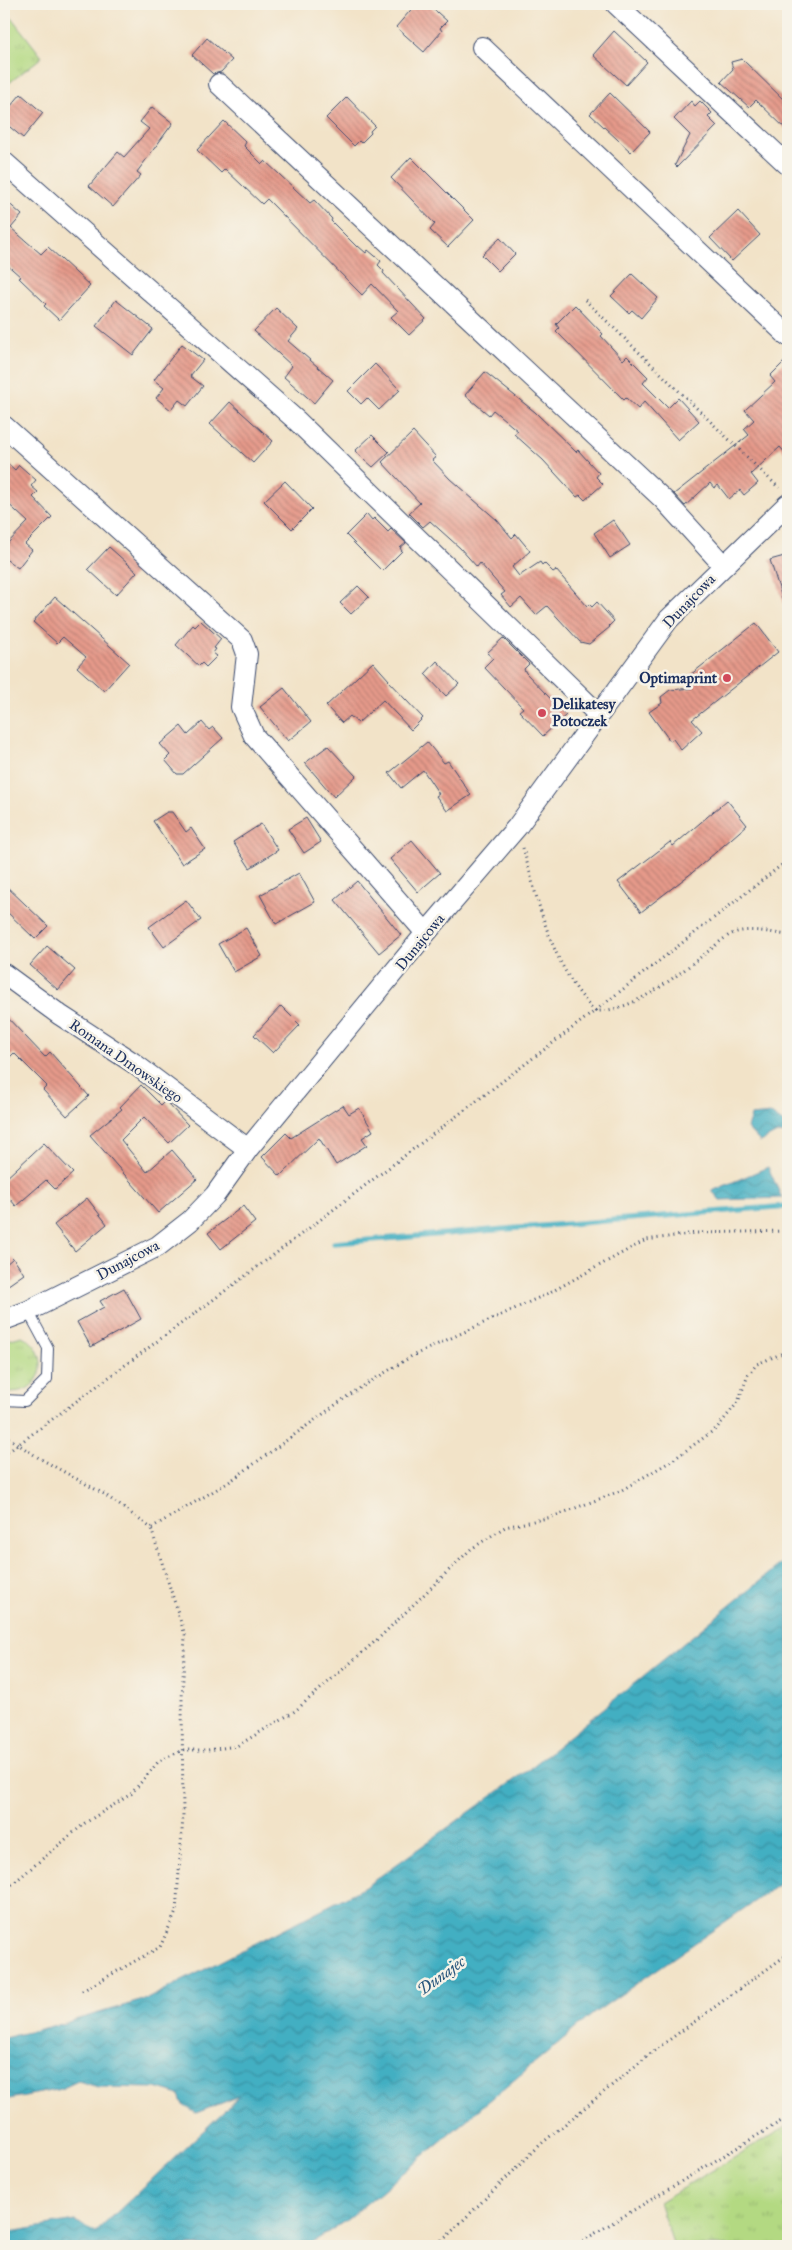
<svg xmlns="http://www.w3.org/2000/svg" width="792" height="2250" font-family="'IM FELL Great Primer',serif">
<defs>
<pattern id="grass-tufts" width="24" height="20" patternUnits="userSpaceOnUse" patternTransform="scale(1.25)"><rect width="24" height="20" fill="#b3d982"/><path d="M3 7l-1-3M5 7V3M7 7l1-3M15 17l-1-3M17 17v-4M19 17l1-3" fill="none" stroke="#99bb73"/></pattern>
<pattern id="water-waves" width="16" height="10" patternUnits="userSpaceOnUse" patternTransform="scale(1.25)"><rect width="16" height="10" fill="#43afc2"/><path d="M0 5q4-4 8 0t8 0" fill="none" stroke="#378fa1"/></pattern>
<pattern id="building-back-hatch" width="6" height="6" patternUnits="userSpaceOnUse" patternTransform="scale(1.25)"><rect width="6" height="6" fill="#e69a8a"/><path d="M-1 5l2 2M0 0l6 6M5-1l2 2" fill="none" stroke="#ba7e74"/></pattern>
</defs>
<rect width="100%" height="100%" fill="#f7f3e8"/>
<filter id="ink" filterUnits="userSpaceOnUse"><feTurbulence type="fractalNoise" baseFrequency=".02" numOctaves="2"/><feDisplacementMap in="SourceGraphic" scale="10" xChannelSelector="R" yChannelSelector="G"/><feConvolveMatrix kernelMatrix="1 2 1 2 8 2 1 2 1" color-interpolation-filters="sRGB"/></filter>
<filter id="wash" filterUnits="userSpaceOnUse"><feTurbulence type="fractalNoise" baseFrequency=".0096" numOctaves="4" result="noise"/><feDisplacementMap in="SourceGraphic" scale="20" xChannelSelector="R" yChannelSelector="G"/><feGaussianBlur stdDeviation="1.12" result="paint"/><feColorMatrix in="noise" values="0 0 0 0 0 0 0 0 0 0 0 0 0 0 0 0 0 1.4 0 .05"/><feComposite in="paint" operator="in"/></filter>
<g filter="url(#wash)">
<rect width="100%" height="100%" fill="#f2e3c8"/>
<path fill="url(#grass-tufts)" stroke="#678470" d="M4,8L42,57L4,87Z
M22,1336C43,1345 49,1375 28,1388C21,1392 11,1392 4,1392V1341Z
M788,2126V2246H674L659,2202Z"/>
<path fill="url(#water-waves)" stroke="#2f6f90" d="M771,1114L788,1126V1134L777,1133L760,1142L747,1128L751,1116Z
M768,1167L782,1198L720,1200L712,1191Z
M788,1558V1878L593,2014L348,2219L307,2246H4V2233L75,2221L96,2232L240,2096L196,2113L183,2105L179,2095L156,2088L98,2087L78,2081L61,2089L4,2100V2038L61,2024L147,1999L365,1887L528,1770Z"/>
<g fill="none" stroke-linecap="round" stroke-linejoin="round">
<path stroke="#43afc2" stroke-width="5.5" d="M334,1243L788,1206"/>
</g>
<g id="blocks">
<path fill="url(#building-back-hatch)" d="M416,4H428L447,21L440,28L442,31L424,52L396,27Z
M614,31L647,62L626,85L593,55Z
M207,38L232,60L221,72L213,74L192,55Z
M742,59L788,104V131L756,100L749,107L721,82L733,69L731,62Z
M610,93L650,132L631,152L590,114Z
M21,94L43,113L23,138L4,122V114Z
M347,97L375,126L370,131L371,133L361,143L359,141L354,146L326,118Z
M691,101L695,106L700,101L712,113L708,117L717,126L677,167L675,165L690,135L674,119Z
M152,107L173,123L137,172L141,175L113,207L89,186L118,152L124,157L149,129L140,122Z
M224,121L246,142L244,146L262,164L265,161L310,203L314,200L332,219L331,221L357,247L358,246L366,253L368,250L381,261L378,265L384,271L383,273L426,319L409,335L391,317L398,311L372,284L362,295L267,199L262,204L225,169L221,173L197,150Z
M411,157L474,220L448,247L430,230L435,224L391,178Z
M4,199L22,215L11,228L41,254L48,247L90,286L59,320L44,306L46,304L19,278L21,277L4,262Z
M738,211L760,235L732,261L710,238Z
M500,238L515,254L498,271L482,255Z
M632,274L658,298L641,318L632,310L629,313L611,296Z
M116,300L153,329L133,355L96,326Z
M575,305L603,334L601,336L623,360L627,356L648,377L643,383L668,408L678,398L699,421L678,440L644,402L638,409L626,398L624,400L556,331L559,328L556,324Z
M276,308L298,329L288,341L333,380L314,403L284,377L292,366L254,331Z
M182,344L203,360L190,376L203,386L187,406L179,400L171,410L156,398L164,388L154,380Z
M788,358V456L780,447L751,474L758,483L744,495L740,490L729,499L718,485L714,488L710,483L685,506L674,494L749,435L744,429L754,420L745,410L775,382L770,376Z
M375,364L400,390L379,410L367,398L361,404L348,391Z
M485,372L535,412L576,452L578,450L599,473L596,477L603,484L585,500L580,495L577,497L543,460L514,434L518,431L493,410L489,415L465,395Z
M230,402L273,441L253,463L210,424Z
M413,432L436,457L432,460L450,479L497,520L512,538L516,534L530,551L512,567L519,576L540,562L542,565L544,563L553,572L556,570L587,606L589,604L592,607L597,602L614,621L609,626L610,627L589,644L580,642L547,606L536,615L521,598L511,607L501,595L505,592L480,563L477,567L460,548L430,521L423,527L409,513L420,503L382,462Z
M372,435L389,452L373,467L355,451Z
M4,460L15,470L19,465L36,480L31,486L38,492L33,497L52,517L25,544L32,550L18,568L4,558V547L28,522L4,500Z
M285,481L312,509L292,529L264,501Z
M367,514L372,520L374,518L388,532L391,529L406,543L400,548L402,551L382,571L346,535Z
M613,520L630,545L610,558L594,533Z
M109,547L137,572L116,595L88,569Z
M788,555V606L785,607L770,560Z
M358,586L369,597L351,614L340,603Z
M55,597L129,663L104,691L77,667L86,657L63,637L57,643L33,622Z
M201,621L221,639L214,648L216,649L213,653L217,656L206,667L202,663L199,666L176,645L193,625L195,627Z
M756,623L778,652L692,720L702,731L681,750L673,739L670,741L649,712L662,703L661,697L670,690L692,688L685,679Z
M503,638L529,664L524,669L526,673L566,715L543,736L519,711L523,708L484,667L493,658L487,653Z
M437,661L459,684L446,696L425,674Z
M373,662L389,680L388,681L423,718L411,730L383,700L358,723L350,716L342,723L326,706Z
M284,688L311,722L288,741L260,707Z
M202,722L209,730L213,727L223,738L183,774H177L165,760L170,755L160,744L181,726L188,735Z
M427,742L444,763L448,761L471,795L447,811L436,796L439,794L423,770L401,788L389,773Z
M328,746L356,776L334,797L305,763Z
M727,800L747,825L693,872L641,912L618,882L670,842L673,846Z
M167,812H172L186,832L191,828L205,849L182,864L153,821Z
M306,818L321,842L304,853L288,829Z
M261,824L278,850L250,868L233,842Z
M412,840L440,873L418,892L390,859Z
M299,873L315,902L276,924L260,895Z
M357,881L401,935L379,953L335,900Z
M4,884L48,926L35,939L4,909Z
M186,900L201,920L164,947L149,927Z
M246,928L262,956L234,972L218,944Z
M47,946L75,970L58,990L30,965Z
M281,1006L300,1025L273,1053L254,1035Z
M4,1014L45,1057L50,1052L89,1096L67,1116L43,1090L47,1086L14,1053L4,1063Z
M141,1085L161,1105L165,1101L168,1104L188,1125L169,1143L144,1117L121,1140L147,1172L172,1150L197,1179L158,1213L90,1135L122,1109L120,1107Z
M343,1105L349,1114L359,1108L373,1131L362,1138L367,1145L336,1165L319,1138L280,1176L262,1157L286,1133L291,1138Z
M44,1143L73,1173L55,1189L46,1180L16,1206L4,1192V1180Z
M87,1198L107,1224L75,1251L54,1225Z
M243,1206L255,1222L221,1249L208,1233Z
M13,1258L24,1274L4,1288V1266Z
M124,1288L141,1319L91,1347L77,1322L104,1307L100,1301Z"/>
</g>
</g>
<g filter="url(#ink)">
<use href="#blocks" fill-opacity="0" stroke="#3b4a6e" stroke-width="1"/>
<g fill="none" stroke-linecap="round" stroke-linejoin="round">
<defs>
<path id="service" d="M4,1400L25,1401L47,1379L48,1348L28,1311"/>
<path id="minor" d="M616,4L788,165
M482,47L788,336
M219,84L664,500L724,566
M4,162L296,420L599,715
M4,426L242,640L247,654L241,707L254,736L426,933
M4,974L60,1015L132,1062L248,1149
M4,1320L28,1311L158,1246L190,1221L215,1195L248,1149L426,933L517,827L669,619L788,504"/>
</defs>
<use href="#service" stroke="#3b4a6e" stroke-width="12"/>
<use href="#minor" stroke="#3b4a6e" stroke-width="22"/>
<path stroke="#3b4a6e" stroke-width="3" stroke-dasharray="1 4" stroke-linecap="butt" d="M585,300L779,488
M523,848C539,905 552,968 595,1011C634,1012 676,976 706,953C714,947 725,936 734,933C750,927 772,933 788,935
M4,1435L39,1458L104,1494L151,1528L229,1482L352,1393L412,1356L551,1292L646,1240L696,1233L788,1231
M4,1455L279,1251L595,1011L788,860
M4,1891L85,1823L131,1794L159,1761L183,1750H208L237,1746L295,1711L379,1638L471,1549L505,1527L552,1517L620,1491L673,1460L717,1428L738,1402L748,1375L757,1364L788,1351
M82,1991L160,1947L176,1912L183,1817L182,1700L185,1635L151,1528
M433,2246L446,2237L541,2144L651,2053L788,1954
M574,2246L788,2117"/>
<use href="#service" stroke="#fff" stroke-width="10"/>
<use href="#minor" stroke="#fff" stroke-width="20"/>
</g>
</g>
<g fill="#d1495b" stroke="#f7f3e8" stroke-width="2">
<circle cx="727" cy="678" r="5"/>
<circle cx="542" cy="713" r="5"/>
</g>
<g text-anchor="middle" stroke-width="5" stroke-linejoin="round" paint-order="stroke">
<g font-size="15" fill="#1b2f5e" stroke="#f7f3e8">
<text transform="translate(689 601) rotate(-46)" y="5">Dunajcowa</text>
<text transform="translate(420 942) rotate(-51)" y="5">Dunajcowa</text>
<text transform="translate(126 1061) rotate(35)" y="5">Romana Dmowskiego</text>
<text transform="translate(128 1260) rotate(-28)" y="5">Dunajcowa</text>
</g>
<g font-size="15" font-weight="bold" fill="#1b2f5e" stroke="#f7f3e8" text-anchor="end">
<text x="717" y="683">Optimaprint</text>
<text x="552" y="709" text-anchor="start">Delikatesy<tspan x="552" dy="17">Potoczek</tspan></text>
</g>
<g font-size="16" font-style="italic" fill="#27557c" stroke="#f7f3e8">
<text transform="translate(441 1975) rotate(-36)" y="6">Dunajec</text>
</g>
</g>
<rect width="792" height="2250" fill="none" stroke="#f7f3e8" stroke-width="20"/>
</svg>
